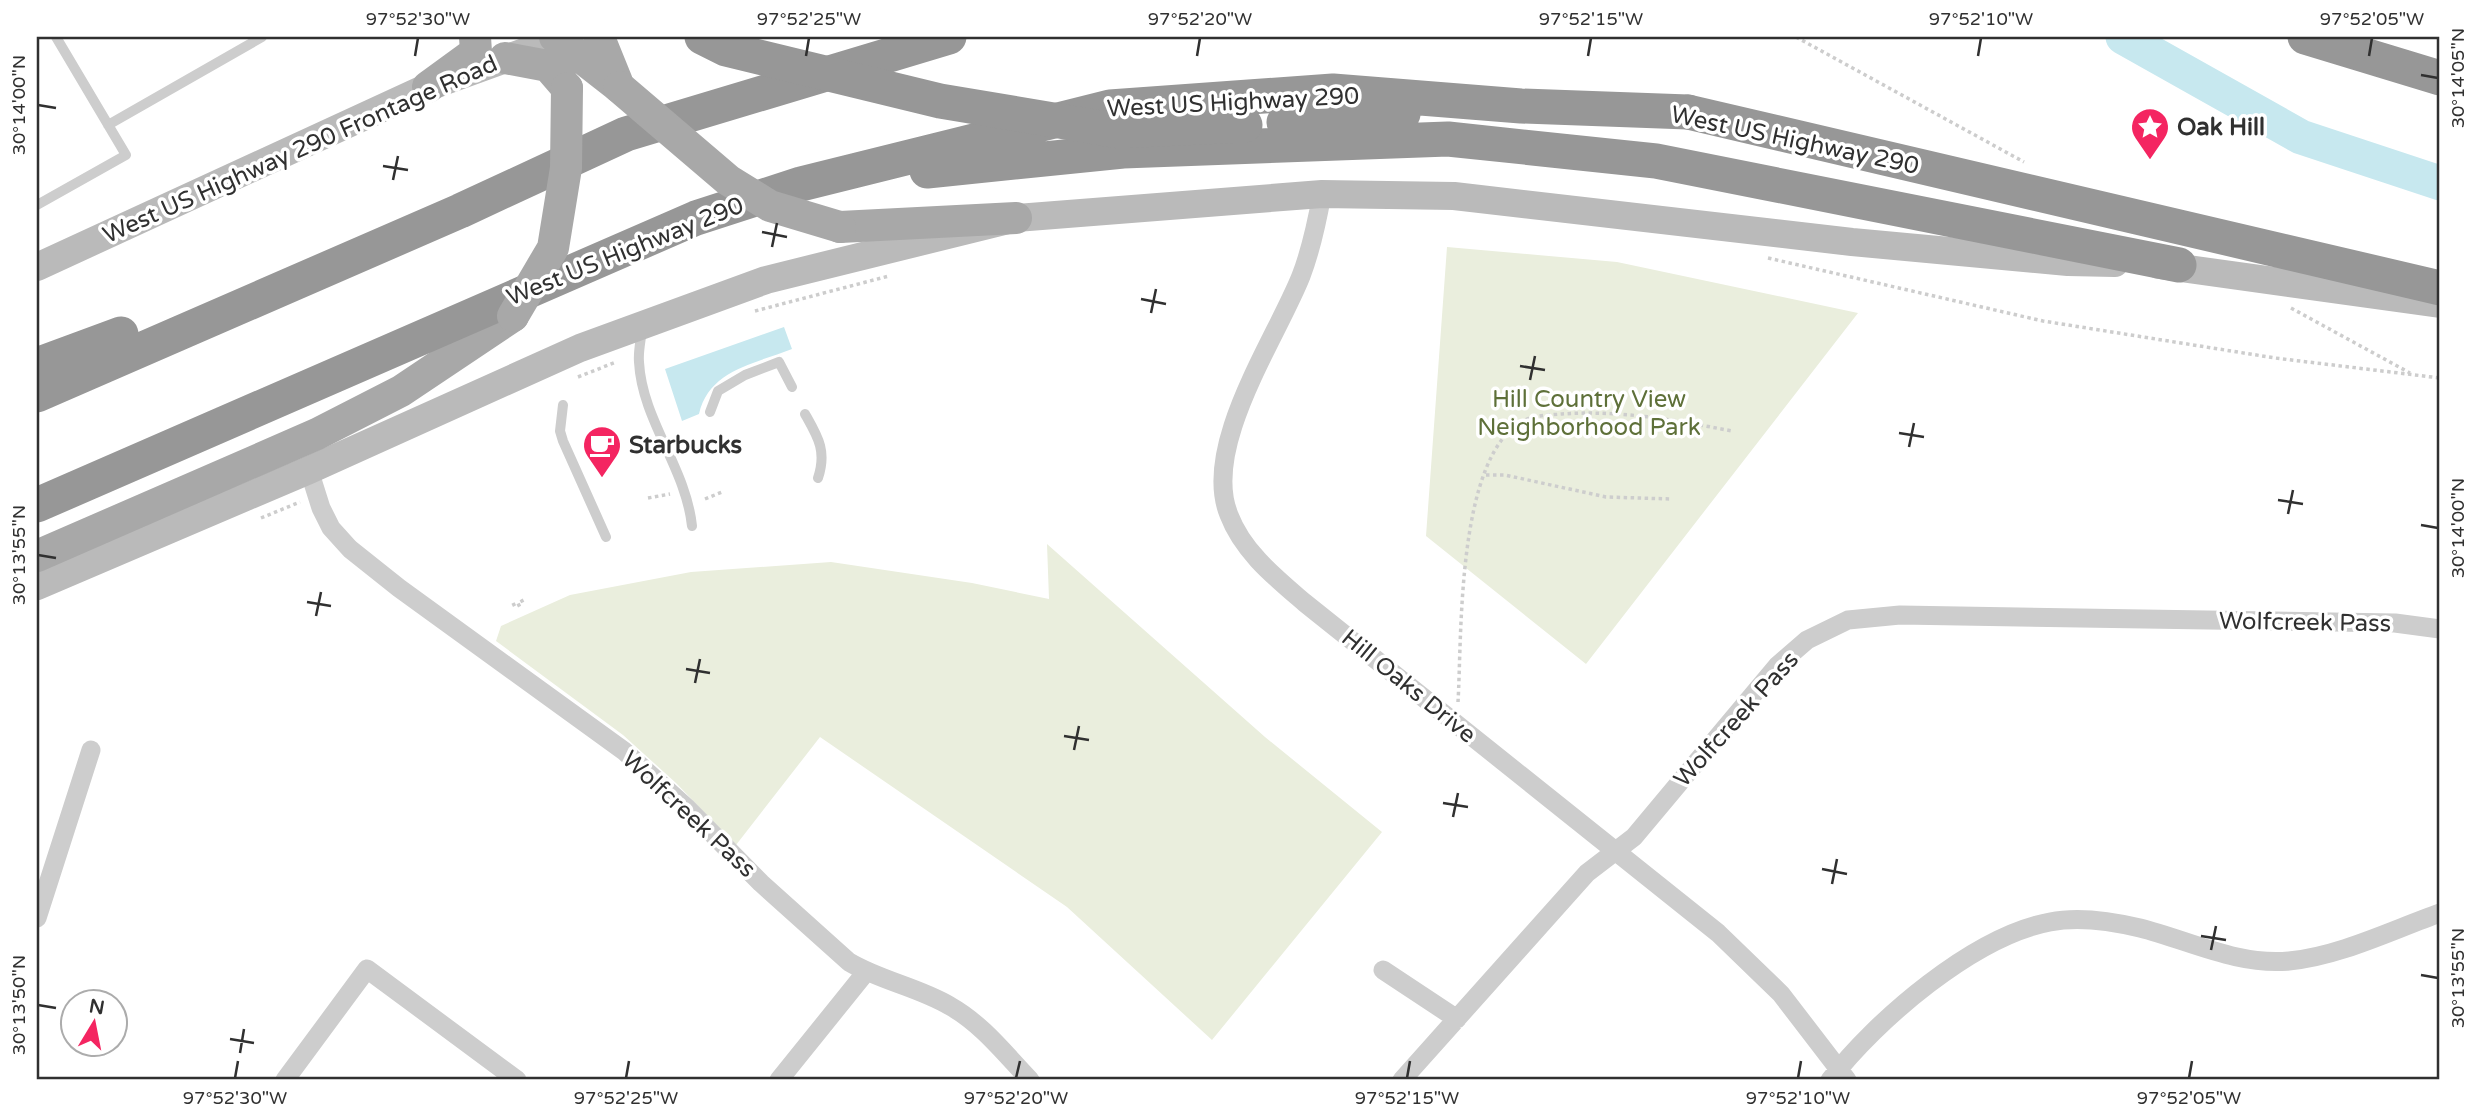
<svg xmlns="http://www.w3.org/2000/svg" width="2477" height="1117" font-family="'Varela Round',sans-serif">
<rect width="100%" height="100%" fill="#fff"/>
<path fill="#eaeedd" d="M1447,247L1617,262L1858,313L1586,664L1426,536Z
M1047,544L1265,737L1382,832L1212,1040L1067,907L820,737L736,845L676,783L623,735L496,641L501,626L570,595L691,572L831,562L972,583L1049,599Z"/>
<path fill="#c7e8ef" d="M784,327L792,349C754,364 709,370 699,414L682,421L665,369Z"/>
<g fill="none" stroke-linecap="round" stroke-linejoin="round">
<path stroke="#c7e8ef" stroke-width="35" d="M2123,37L2301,137L2440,183"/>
<path stroke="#cdcdcd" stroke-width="3.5" stroke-dasharray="3.5 3.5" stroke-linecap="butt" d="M1796,37L2024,162
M1768,258L2043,321L2275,358L2440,378
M2291,308L2410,373
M755,311L889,276
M578,377L616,362
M1486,475H1505L1606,497L1671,499
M648,498L670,494
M705,499L722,492
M261,518L300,502
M513,603L515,607L523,603L521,599
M1458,702C1462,636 1456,453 1525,420C1535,415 1551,415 1562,414C1621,410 1675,420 1732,431"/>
<path stroke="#cdcdcd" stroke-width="10" d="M108,125L262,37
M37,205L126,155L56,37
M642,329C641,340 638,351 639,362C642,420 686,468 692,526
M563,405L560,431L563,441L606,537
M710,412L718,391L745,375L779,362L792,387
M805,414C818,437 827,451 818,478"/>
<path stroke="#cdcdcd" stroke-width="19" d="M1322,194C1317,222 1311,250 1301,276C1276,339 1201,447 1229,515C1243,552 1276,578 1305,603L1718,933L1781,994L1847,1080
M309,470L321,508L331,528L350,549L399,588L624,751L686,807L761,883L849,962C881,981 918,987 950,1006C982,1024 1005,1054 1030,1080
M37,918L91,750
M1383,970L1457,1019
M285,1080L367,969L517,1080
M779,1080L866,972
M1402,1080L1587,873L1634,837L1777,666L1807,640L1848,620L1900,615L2395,623L2440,629
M1830,1080C1876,1020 1974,936 2050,922C2079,916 2111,921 2140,928C2188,940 2238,966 2289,961C2340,956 2392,930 2440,913"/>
<path stroke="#bababa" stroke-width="28" d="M2159,265L2440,304
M37,267L428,87L566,37
M37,586L309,470L580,348L766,280L1016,218L1322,194L1454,196L1852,242L2068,262L2115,263"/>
<path stroke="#a8a8a8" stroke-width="32" d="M555,37L619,87
M601,37L600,40L617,82
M505,58L548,66L567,88
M428,87L476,52L475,37
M840,227L1016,218
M37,556L317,434L401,391L513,316"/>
<path stroke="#979797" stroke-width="35" d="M2305,37L2440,78
M1284,122L1403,114
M927,171L1123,151L1448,139L1656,161L2179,265
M37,365L121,334
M37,395L460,211L626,134L949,37
M37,505L696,218L801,184L1110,107L1333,91L1521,106L1688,112"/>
<path stroke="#a8a8a8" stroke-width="32" d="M619,87L728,180L770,206L840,227
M513,316L553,248L566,168L567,88"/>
<path stroke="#979797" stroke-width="35" d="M702,37L726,49L940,101L1119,131L1245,125
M1688,112L2440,288"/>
</g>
<path fill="none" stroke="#303030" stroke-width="2.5" d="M415,56L418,38M806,56L809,38M1197,56L1200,38M1588,56L1591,38M1978,56L1981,38M2369,56L2372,38M2421,75L2438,78M38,105L56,108M383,166L408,170M393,180L398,156M762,232L787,237M772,247L777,223M1141,299L1166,304M1151,313L1156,289M1520,366L1545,370M1530,380L1535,356M1899,433L1924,437M1909,447L1914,423M2278,500L2303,504M2288,514L2293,490M2421,525L2438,528M38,555L56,558M307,602L331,606M316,616L321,592M686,669L710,673M695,683L700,659M1064,736L1089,740M1074,750L1079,726M1443,803L1468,807M1453,817L1458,793M1822,869L1847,874M1832,884L1837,859M2201,936L2226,940M2211,950L2216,926M2421,975L2438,978M38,1005L56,1008M230,1039L254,1043M240,1053L244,1029M235,1078L238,1061M626,1078L629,1061M1016,1078L1020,1061M1407,1078L1410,1061M1798,1078L1801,1061M2189,1078L2192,1061"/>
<defs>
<symbol id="sight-pin" viewBox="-11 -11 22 30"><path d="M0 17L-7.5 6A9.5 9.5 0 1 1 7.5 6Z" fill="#f42561" stroke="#fff"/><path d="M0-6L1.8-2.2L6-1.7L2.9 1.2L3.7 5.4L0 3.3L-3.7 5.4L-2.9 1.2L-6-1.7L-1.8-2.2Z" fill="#fff"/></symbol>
<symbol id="cafe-pin" viewBox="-11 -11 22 30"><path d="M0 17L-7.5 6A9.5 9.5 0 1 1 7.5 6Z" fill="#f42561" stroke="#fff"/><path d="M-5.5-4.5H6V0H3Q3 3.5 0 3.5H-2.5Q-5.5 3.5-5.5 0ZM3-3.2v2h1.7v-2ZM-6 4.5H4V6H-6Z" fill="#fff"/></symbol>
</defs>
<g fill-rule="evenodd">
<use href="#sight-pin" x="2128" y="105" width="44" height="60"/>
<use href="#cafe-pin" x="580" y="423" width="44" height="60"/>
</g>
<g text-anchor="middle" stroke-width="7" stroke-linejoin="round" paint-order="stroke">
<g font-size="24" fill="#303030" stroke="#fff">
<text transform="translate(1233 102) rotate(-3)" y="8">West US Highway 290</text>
<text transform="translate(1795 140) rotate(12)" y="8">West US Highway 290</text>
<text transform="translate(300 149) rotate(-24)" y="8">West US Highway 290 Frontage Road</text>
<text transform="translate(625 251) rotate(-22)" y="8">West US Highway 290</text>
<text transform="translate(2305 622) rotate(1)" y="8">Wolfcreek Pass</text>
<text transform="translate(1409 686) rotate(39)" y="8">Hill Oaks Drive</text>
<text transform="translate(1736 719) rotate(-48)" y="8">Wolfcreek Pass</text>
<text transform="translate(689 814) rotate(43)" y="8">Wolfcreek Pass</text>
</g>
<g font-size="24" font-weight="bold" fill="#303030" stroke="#fff" text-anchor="start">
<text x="2177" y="135">Oak Hill</text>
<text x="629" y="453">Starbucks</text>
</g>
<g font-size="24" fill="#5e7039" stroke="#fff">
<text x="1589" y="407">Hill Country View<tspan x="1589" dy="28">Neighborhood Park</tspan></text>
</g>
</g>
<rect width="2477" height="1117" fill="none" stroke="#ffffff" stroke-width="77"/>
<g transform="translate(94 1023) rotate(10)"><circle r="33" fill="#ffffff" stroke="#acacac" stroke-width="2"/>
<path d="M0-5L12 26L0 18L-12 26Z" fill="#f42561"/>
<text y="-10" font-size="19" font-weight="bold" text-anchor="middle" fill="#303030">N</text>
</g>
<rect x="38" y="38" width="2400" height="1040" fill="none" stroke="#303030" stroke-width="2.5"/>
<g font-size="18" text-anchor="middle" fill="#303030">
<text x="418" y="25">97°52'30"W</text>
<text x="809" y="25">97°52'25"W</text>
<text x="1200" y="25">97°52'20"W</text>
<text x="1591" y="25">97°52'15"W</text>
<text x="1981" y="25">97°52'10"W</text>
<text x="2372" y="25">97°52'05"W</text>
<text transform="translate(2458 78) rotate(-90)" y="6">30°14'05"N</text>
<text transform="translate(19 105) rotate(-90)" y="6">30°14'00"N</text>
<text transform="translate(2458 528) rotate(-90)" y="6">30°14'00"N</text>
<text transform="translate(19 555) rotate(-90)" y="6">30°13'55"N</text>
<text transform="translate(2458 978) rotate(-90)" y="6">30°13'55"N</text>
<text transform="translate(19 1005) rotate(-90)" y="6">30°13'50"N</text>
<text x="235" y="1104">97°52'30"W</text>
<text x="626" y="1104">97°52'25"W</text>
<text x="1016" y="1104">97°52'20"W</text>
<text x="1407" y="1104">97°52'15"W</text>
<text x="1798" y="1104">97°52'10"W</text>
<text x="2189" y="1104">97°52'05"W</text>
</g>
</svg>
